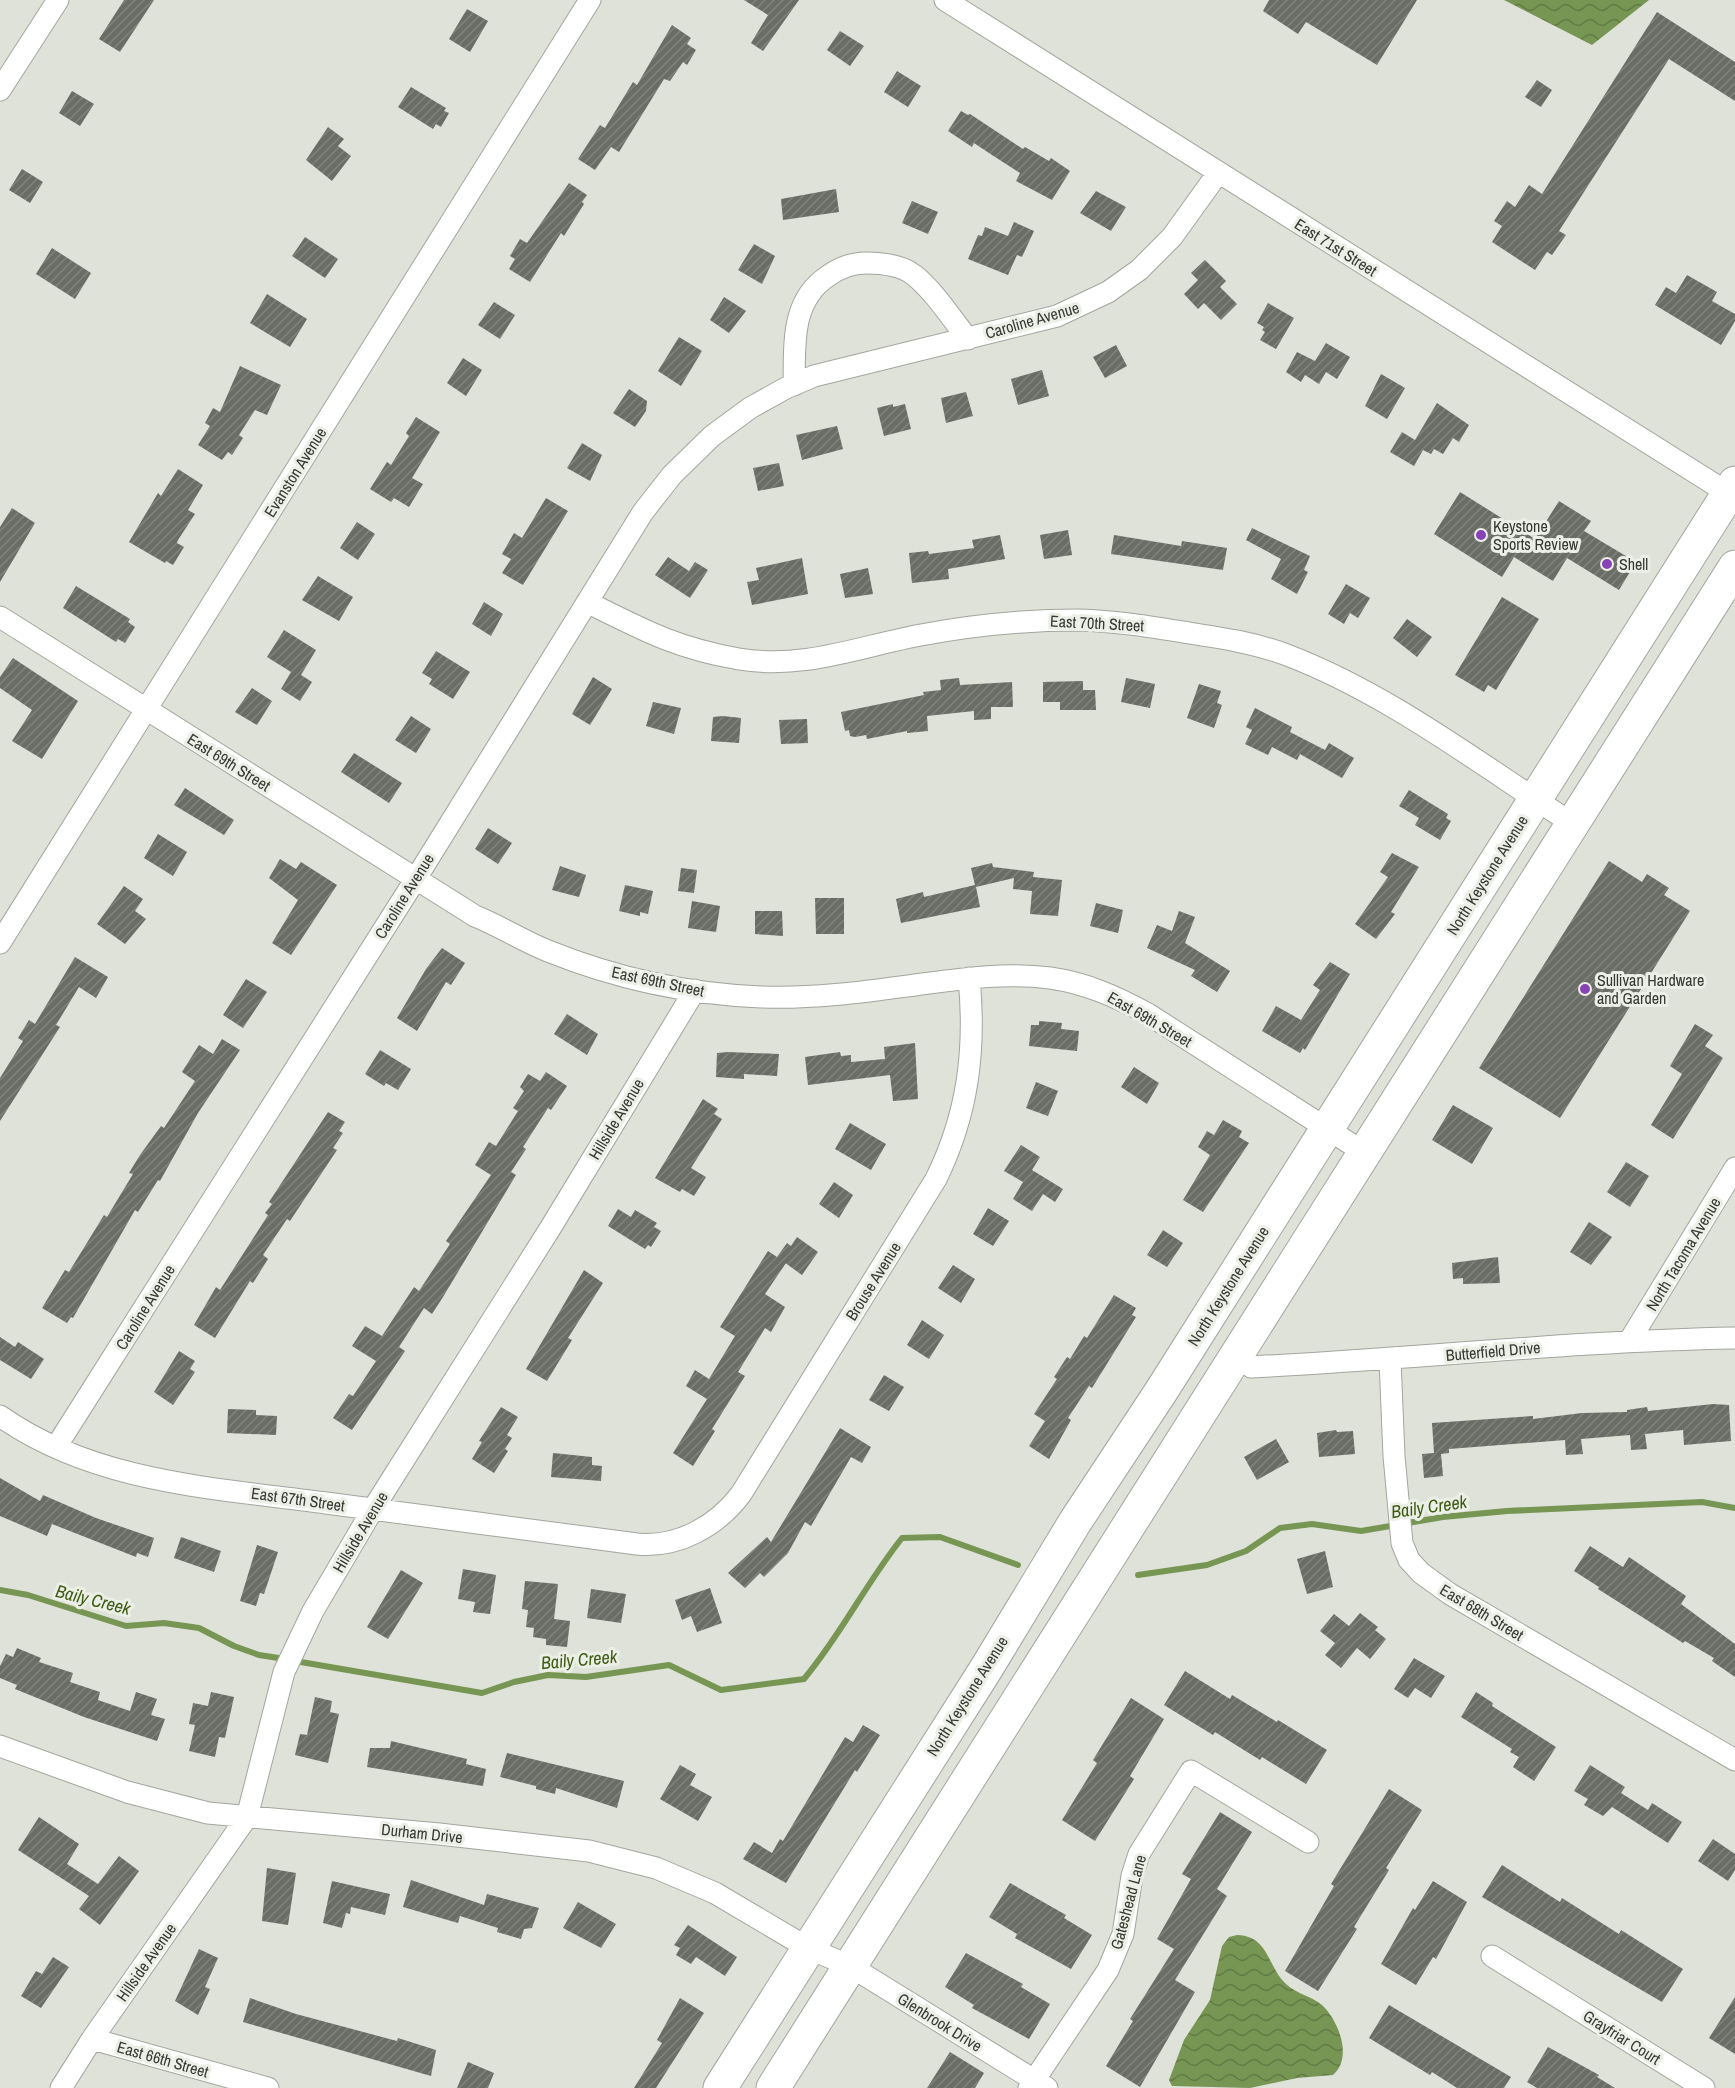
<svg xmlns="http://www.w3.org/2000/svg" width="1735" height="2088" font-family="'Archivo Narrow',sans-serif">
<defs>
<pattern id="water-waves" width="16" height="10" patternUnits="userSpaceOnUse" patternTransform="scale(1.5)"><rect width="16" height="10" fill="#779553"/><path d="M0 5q4-4 8 0t8 0" fill="none" stroke="#627b46"/></pattern>
<pattern id="building-hatch" width="6" height="6" patternUnits="userSpaceOnUse" patternTransform="scale(1.5)"><rect width="6" height="6" fill="#6a6d66"/><path d="M-1 1l2-2M0 6l6-6M5 7l2-2" fill="none" stroke="#80827d"/></pattern>
</defs>
<rect width="100%" height="100%" fill="#dee2d9"/>
<path fill="url(#water-waves)" d="M1504,0H1649L1592,45Z
M1237,1935C1269,1936 1267,1966 1286,1984C1297,1994 1311,1996 1322,2005C1339,2021 1353,2058 1333,2075L1297,2078L1250,2088L1172,2086L1169,2080L1184,2040L1210,2000L1222,1946L1229,1937Z"/>
<g fill="none" stroke-linecap="round" stroke-linejoin="round">
<path stroke="#779553" stroke-width="6" d="M1138,1575L1207,1565L1246,1551L1280,1528L1312,1524L1361,1531L1443,1517L1507,1511L1702,1502L1735,1508
M0,1590L28,1595L126,1626L164,1623L199,1628L234,1646L259,1655L285,1659
M295,1661L482,1693L514,1682L548,1675L586,1677L669,1665L721,1690L804,1679C841,1635 866,1583 902,1538L940,1537L1018,1565"/>
</g>
<path fill="url(#building-hatch)" d="M124,0H154L120,52L99,39Z
M744,0H799L763,51L751,43L768,15Z
M1269,0H1417L1377,65L1306,22L1298,34L1263,11Z
M467,9L488,21L470,52L449,39Z
M1657,12L1735,62V101L1669,59L1559,231L1566,235L1552,255L1547,252L1535,270L1492,242L1502,226L1494,221L1507,201L1515,207L1529,185L1542,194Z
M672,25L691,38L687,44L696,50L687,65L683,62L670,81L664,79L619,152L611,147L595,170L578,159L600,125L605,128L633,82L637,85Z
M840,31L864,46L850,66L827,50Z
M897,71L921,86L908,107L884,92Z
M1537,80L1552,90L1541,107L1525,97Z
M411,87L446,108L444,111L449,113L441,127L436,124L433,129L398,107Z
M72,91L94,104L80,126L59,113Z
M961,111L968,115L970,114L1023,149L1025,147L1049,161L1051,158L1070,171L1052,200L1016,181L1020,173L992,155L974,143L972,147L948,131Z
M328,127L344,139L338,146L351,156L332,181L306,160Z
M22,169L43,182L30,203L9,190Z
M569,183L587,195L582,202L584,204L564,236L561,233L530,282L509,269L515,259L510,256L520,239L527,243Z
M836,189L839,212L783,220L781,199Z
M1096,191L1126,207L1111,231L1080,213Z
M912,201L938,212L928,234L902,223Z
M1014,222L1034,231L1022,257L1017,255L1008,275L968,259L978,235L982,236L985,227L1008,236Z
M305,237L338,259L325,278L292,256Z
M754,244L775,256L762,284L738,270Z
M52,248L91,273L75,299L36,274Z
M1205,260L1226,281L1220,287L1237,304L1221,320L1204,303L1198,309L1184,294L1198,280L1191,273Z
M1687,275L1717,292L1712,301L1735,314V321L1721,345L1655,305L1666,287L1676,293Z
M267,294L307,319L290,347L250,323Z
M724,297L746,311L729,333L710,320Z
M494,302L515,315L500,339L478,325Z
M1268,303L1294,318L1276,349L1260,340L1265,332L1262,330L1264,327L1257,323Z
M679,337L702,351L681,386L658,371Z
M1326,343L1350,357L1337,379L1326,372L1319,384L1305,375L1301,382L1286,372L1297,352L1315,361Z
M1116,345L1127,366L1105,378L1093,357Z
M463,358L482,370L466,396L447,383Z
M240,366L281,385L267,415L255,410L239,435L243,438L232,455L228,452L222,460L198,445L210,426L205,423L213,408L220,412Z
M1042,370L1049,396L1018,405L1011,379Z
M1381,374L1405,388L1387,419L1365,406Z
M629,389L647,401L646,411L635,427L613,413Z
M966,392L973,416L946,423L941,398Z
M1437,403L1469,425L1459,442L1453,438L1443,454L1434,449L1431,454L1423,450L1414,466L1390,452L1402,432L1415,440Z
M893,404V407L905,404L911,429L884,436L877,408Z
M416,417L440,432L412,478L423,484L409,507L394,498L391,502L370,489L387,462L391,465L409,436L406,433Z
M837,426L843,449L802,460L796,435Z
M582,443L602,455L590,481L567,468Z
M779,463L784,486L758,491L753,468Z
M178,469L203,485L188,510L195,514L178,540L177,543L184,547L173,565L166,561L165,563L129,542L158,493L161,496Z
M1460,492L1535,539L1559,501L1591,521L1584,531L1636,562L1619,590L1567,558L1553,581L1514,557L1502,577L1434,534Z
M546,498L568,511L523,585L502,573L511,559L502,554L514,533L522,538Z
M12,508L35,523L0,582V527Z
M357,522L375,534L358,560L340,548Z
M1252,528L1310,556L1304,570L1308,572L1297,594L1271,579L1281,559L1246,540Z
M1068,530L1072,555L1044,559L1040,535Z
M1000,535L1005,559L948,569L949,579L912,583L909,553L928,551L929,554L974,548L972,540Z
M1114,535L1181,546L1182,541L1227,548L1223,570L1111,554Z
M668,557L689,571L695,562L708,570L690,598L655,575Z
M802,558L808,594L752,605L747,582L759,580L756,568Z
M868,568L873,594L845,598L840,574Z
M318,576L353,597L339,621L302,600Z
M1346,584L1370,598L1358,618L1350,613L1344,624L1328,614Z
M76,586L130,619L128,622L135,627L125,643L118,639L116,642L63,608Z
M1502,597L1539,619L1496,690L1488,685L1484,692L1455,675Z
M484,602L503,614L491,636L472,624Z
M1407,619L1432,637L1417,657L1393,638Z
M284,630L316,650L301,675L312,682L300,701L281,689L291,672L267,657Z
M436,651L470,672L453,699L429,684L432,679L422,673Z
M13,658L78,701L42,759L12,741L32,710L0,688V677Z
M593,677L612,689L590,725L572,714Z
M959,678L960,685L1012,682L1013,707H991V719L974,720V711L927,716L928,731L907,733V731L867,739L866,735L855,737L850,736L849,730L845,731L841,712L924,695L923,692L941,690L940,680Z
M1126,678L1155,684L1150,708L1121,702Z
M1083,681V690H1095L1096,710H1060V702H1043V682Z
M1199,684L1221,691L1217,703L1222,705L1214,728L1187,718Z
M252,688L272,701L257,725L235,712Z
M653,702L681,708L674,734L646,726Z
M1255,708L1292,727L1290,732L1325,750L1329,743L1354,758L1342,778L1300,754L1297,760L1272,747L1268,755L1245,744L1252,730L1246,727Z
M411,716L431,729L416,753L395,740Z
M723,716L741,718L739,743L711,741L713,717Z
M807,719L808,743L781,744L779,720Z
M354,753L402,783L389,803L341,772Z
M185,788L234,820L224,835L174,805Z
M1409,790L1448,814L1446,818L1451,821L1440,840L1415,825L1419,818L1399,806Z
M488,828L512,843L498,864L475,849Z
M158,834L187,852L173,876L144,858Z
M1392,853L1419,867L1391,912L1395,914L1376,939L1355,924L1388,877L1380,872Z
M280,859L296,869L301,862L337,885L291,955L272,943L298,900L269,878Z
M1609,861L1642,882L1647,874L1669,888L1664,895L1690,911L1560,1118L1479,1068Z
M992,863L993,867L1034,872L1033,877L1062,880L1058,916L1030,914L1032,891L1013,889L1014,878L976,887L980,907L901,923L896,899L923,892L924,897L975,885L971,868Z
M560,866L586,875L579,897L552,890Z
M681,868L697,870L694,893L678,891Z
M625,885L653,891L648,914L640,912V916L619,911Z
M124,886L143,899L135,911L146,919L125,944L97,924Z
M815,898H844V934H816Z
M692,901L720,906L716,932L688,928Z
M1096,903L1123,910L1118,933L1090,926Z
M755,911H782L783,936L755,934Z
M1179,911L1195,917L1185,943L1230,971L1217,992L1191,976L1195,970L1147,948L1157,925L1172,931Z
M442,948L465,963L451,985L446,982L417,1031L397,1018L426,969Z
M75,957L108,977L96,998L79,987L56,1025L60,1027L0,1121V1078L23,1041L18,1038L29,1020L35,1024Z
M1330,962L1350,974L1305,1050L1303,1048L1300,1053L1262,1031L1276,1006L1301,1020L1320,990L1313,985Z
M246,979L267,992L243,1028L223,1015Z
M567,1014L598,1034L587,1055L554,1034Z
M1039,1021L1062,1023L1061,1029L1079,1031L1077,1051L1029,1046L1031,1025H1039Z
M1695,1024L1713,1035L1705,1046L1723,1058L1673,1139L1651,1125L1682,1074L1670,1066Z
M222,1039L240,1050L198,1113L160,1181L158,1180L138,1212L135,1210L73,1318L71,1317L67,1323L42,1308L65,1270L69,1272L104,1215L107,1217L133,1174L129,1173L140,1155L161,1126L164,1128L195,1081L182,1072L199,1045L213,1054Z
M915,1043L918,1099L893,1101L890,1075L808,1085L805,1057L840,1052L841,1056L851,1055V1062L885,1059L884,1047Z
M380,1050L411,1069L398,1090L386,1083L384,1086L365,1074Z
M728,1052L779,1054L777,1076L744,1074V1079L716,1077L717,1053Z
M1134,1067L1159,1083L1147,1104L1121,1087Z
M546,1072L567,1086L551,1110L548,1108L523,1147L526,1149L511,1172L516,1175L443,1297L432,1314L424,1308L399,1347L405,1351L352,1430L333,1418L349,1394L353,1396L376,1361L352,1346L365,1326L382,1336L414,1287L419,1291L450,1244L446,1241L491,1175L475,1165L489,1142L496,1146L518,1111L513,1108L524,1091L520,1087L528,1074L540,1081Z
M1036,1082L1058,1091L1048,1116L1026,1108Z
M703,1099L718,1109L714,1114L722,1119L691,1168L706,1177L694,1196L682,1189L680,1192L655,1178Z
M1453,1105L1493,1128L1472,1164L1432,1140Z
M328,1112L345,1122L339,1131L343,1133L333,1148L337,1150L290,1221L287,1219L263,1255L268,1259L253,1283L250,1281L215,1338L194,1325L216,1287L220,1290L268,1215L265,1213L272,1204L269,1202Z
M1223,1120L1242,1131L1239,1137L1249,1143L1203,1212L1183,1200L1210,1155L1198,1147L1207,1131L1214,1135Z
M850,1123L886,1144L871,1170L835,1149Z
M1021,1145L1040,1157L1032,1170L1063,1189L1055,1202L1043,1194L1032,1211L1013,1199L1023,1182L1004,1171Z
M1626,1162L1649,1176L1630,1207L1607,1192Z
M834,1182L853,1195L839,1218L819,1204Z
M988,1208L1009,1221L993,1246L973,1234Z
M618,1209L631,1217L635,1210L657,1223L654,1227L661,1231L651,1247L648,1245L645,1249L608,1226Z
M1589,1222L1612,1237L1591,1265L1570,1252Z
M1163,1230L1183,1243L1167,1267L1147,1255Z
M797,1237L818,1252L802,1275L777,1257L787,1243L791,1246Z
M768,1251L786,1263L765,1294L785,1307L771,1332L765,1328L738,1372L745,1376L712,1429L715,1431L693,1466L673,1453L707,1399L686,1386L695,1370L709,1379L735,1336L720,1327Z
M1498,1257L1500,1283L1463,1284V1278L1453,1279L1452,1263Z
M953,1265L975,1279L961,1303L938,1288Z
M584,1270L603,1283L568,1338L572,1340L547,1381L526,1369Z
M1114,1295L1136,1308L1132,1315L1136,1317L1092,1388L1089,1386L1068,1418L1071,1420L1049,1459L1029,1446L1045,1421L1034,1414L1057,1379L1054,1377L1067,1357L1070,1359L1084,1336L1087,1338Z
M922,1320L944,1335L929,1359L907,1345Z
M0,1337L15,1347L18,1342L44,1359L31,1379L0,1360Z
M179,1351L195,1361L190,1369L195,1372L173,1405L154,1392Z
M884,1375L904,1387L889,1411L869,1400Z
M1713,1404L1729,1405L1731,1441L1684,1445L1683,1430L1645,1434L1647,1449L1631,1450L1630,1435L1581,1439L1583,1454L1566,1455L1565,1440L1449,1449V1453L1441,1454L1443,1476L1424,1478L1422,1454L1434,1453L1432,1423L1533,1416V1419L1582,1413L1627,1412V1410L1647,1407L1648,1411Z
M501,1407L518,1417L507,1435L512,1438L505,1449L508,1451L494,1473L472,1459L482,1442L479,1441Z
M228,1409L256,1410V1415L277,1416L276,1435L227,1433Z
M840,1428L871,1447L862,1463L851,1457L811,1526L805,1522L788,1553L764,1577L760,1573L745,1588L728,1573L767,1537L771,1542Z
M1336,1430L1337,1432L1353,1431L1355,1454L1319,1457L1317,1433Z
M1276,1439L1289,1462L1257,1480L1244,1457Z
M553,1453L592,1457V1465L602,1466L601,1481L551,1477Z
M0,1478L40,1501L43,1495L96,1518L154,1538L148,1557L137,1553L136,1557L52,1524L47,1536L0,1516Z
M181,1537L221,1551L214,1572L174,1558Z
M257,1545L278,1552L264,1594L260,1593L256,1606L240,1601Z
M1590,1546L1623,1567L1629,1557L1686,1596L1681,1604L1735,1644V1677L1712,1661L1714,1658L1685,1641L1683,1643L1598,1589L1599,1587L1574,1571Z
M1325,1551L1333,1587L1307,1594L1297,1559Z
M463,1569L496,1575L490,1614L473,1612L475,1602L458,1599Z
M401,1570L423,1583L388,1639L367,1627Z
M525,1581L558,1584L554,1619L570,1621L567,1647L546,1645V1639L533,1637L534,1628L526,1627L528,1610L522,1609Z
M710,1588L722,1623L697,1632L691,1616L682,1620L675,1600Z
M591,1589L626,1594L621,1623L587,1618Z
M1360,1613L1378,1627L1375,1630L1386,1639L1370,1659L1357,1648L1341,1668L1325,1655L1335,1643L1320,1631L1334,1614L1349,1626Z
M17,1648L41,1658L39,1662L73,1673L70,1682L100,1692L98,1700L130,1711L136,1692L157,1699L151,1715L165,1719L157,1741L84,1717L15,1689L17,1685L0,1678V1666L6,1654L13,1657Z
M1414,1658L1445,1676L1431,1698L1415,1688L1408,1698L1394,1689Z
M1185,1671L1230,1699L1232,1695L1277,1722L1278,1720L1327,1750L1306,1784L1262,1757L1260,1760L1215,1732L1213,1735L1164,1705Z
M211,1692L234,1697L225,1738L219,1737L215,1757L189,1751L195,1725L189,1724L193,1703L208,1706Z
M1476,1692L1493,1703L1492,1706L1556,1747L1534,1781L1513,1767L1519,1757L1510,1752L1512,1749L1461,1717Z
M315,1697L332,1701L330,1712L339,1714L328,1763L295,1755L300,1734L307,1735Z
M1131,1698L1164,1719L1130,1776L1134,1779L1095,1841L1062,1820L1097,1763L1093,1760Z
M863,1725L880,1735L857,1772L855,1770L786,1883L743,1859L754,1842L772,1853L780,1839L783,1841L845,1737L853,1742Z
M391,1741L467,1759L466,1764L486,1769L483,1786L367,1767L370,1748H390Z
M507,1753L624,1781L617,1808L556,1788L555,1794L536,1789V1786L500,1777Z
M680,1765L696,1774L690,1785L712,1797L698,1821L660,1799Z
M1590,1765L1625,1787L1621,1793L1648,1810L1652,1803L1682,1822L1668,1843L1612,1807L1603,1816L1584,1805L1588,1799L1574,1791Z
M1389,1789L1422,1810L1386,1868L1389,1870L1354,1927L1357,1929L1318,1991L1285,1971L1334,1886L1331,1884Z
M1220,1812L1252,1832L1217,1889L1227,1896L1175,1980L1195,1992L1140,2087L1106,2066L1133,2021L1130,2019L1174,1949L1157,1939L1191,1879L1182,1874Z
M39,1817L79,1844L67,1864L98,1884L119,1856L139,1871L100,1925L79,1909L89,1896L18,1850Z
M1713,1839L1735,1854V1870L1728,1881L1698,1861Z
M1502,1865L1560,1902L1562,1898L1619,1934L1621,1930L1683,1969L1662,2002L1482,1897Z
M267,1868L296,1873L288,1925L262,1921Z
M411,1880L484,1905L487,1894L539,1908L532,1928L524,1929L521,1939L497,1932L498,1928L460,1916L458,1923L403,1907Z
M332,1881L390,1894L385,1915L351,1907L350,1914L346,1913L342,1928L323,1923Z
M1433,1881L1467,1902L1436,1959L1433,1957L1416,1985L1381,1964L1413,1908L1415,1910Z
M1010,1883L1066,1915L1064,1918L1092,1935L1071,1969L1015,1938L1017,1934L989,1917Z
M578,1902L616,1924L601,1948L563,1928Z
M688,1925L737,1957L725,1976L696,1957L691,1964L676,1955L680,1948L674,1945Z
M199,1949L218,1958L205,1987L210,1989L198,2015L175,2001Z
M966,1953L1023,1984L1021,1987L1050,2004L1029,2039L972,2008L974,2005L945,1987Z
M53,1957L69,1967L41,2008L21,1996L36,1971L42,1974Z
M1735,1997V2054L1709,2038Z
M250,1998L296,2014L397,2041L398,2038L436,2050L431,2076L243,2022Z
M680,1998L704,2013L656,2088H634L662,2043L657,2040Z
M1389,2005L1511,2077L1504,2088H1457L1432,2072L1430,2075L1369,2038Z
M1548,2047L1599,2075L1597,2077L1615,2088H1537L1527,2082Z
M950,2052L984,2073L975,2088H927Z
M468,2062L494,2073L488,2088H457Z"/>
<g fill="none" stroke-linecap="round" stroke-linejoin="round">
<defs>
<path id="street" d="M945,0L1728,493
M0,90L58,0
M794,385C795,346 790,301 828,276C839,268 852,263 866,263C882,263 901,265 914,275C935,292 951,318 968,339
M587,602C643,630 676,648 739,659C803,670 861,646 921,635C973,625 1026,620 1079,620C1116,621 1152,627 1189,633C1222,638 1255,643 1287,655C1389,694 1481,765 1573,824
M0,617L475,916C500,926 523,941 548,951C615,978 689,994 761,997C813,999 863,992 915,985C960,979 1005,972 1050,978C1086,983 1117,997 1148,1014L1365,1153
M0,943L590,0
M1630,1340L1735,1168
M1390,1360L1394,1456L1402,1543L1409,1560L1421,1573L1450,1594L1735,1760
M1251,1367C1412,1359 1573,1341 1735,1338
M0,1416C95,1483 215,1488 326,1503C430,1517 533,1530 637,1544C678,1548 717,1526 741,1494L936,1179C968,1114 976,1050 969,978
M56,1447L415,880L643,512L672,475L712,436L750,408L786,388L814,376L1057,316L1108,292L1139,270L1172,237L1218,173
M0,1746L127,1792L208,1813L439,1834L589,1851L656,1868L715,1893L808,1948L850,1966L1047,2088
M1492,1956L1704,2088
M92,2039L268,2088
M61,2088L92,2039L247,1817L284,1672L313,1611L373,1509L551,1227L695,990
M1029,2088L1108,1970L1123,1934L1132,1876L1139,1854L1191,1771L1308,1842"/>
<path id="primary" d="M720,2088L986,1669L1075,1522L1162,1390L1735,483
M773,2088L1735,567"/>
</defs>
<use href="#street" stroke="#a2a69e" stroke-width="23"/>
<use href="#primary" stroke="#a2a69e" stroke-width="35"/>
<use href="#street" stroke="#fff" stroke-width="21"/>
<use href="#primary" stroke="#fff" stroke-width="33"/>
</g>
<g fill="#8742b6" stroke="#ebefe6" stroke-width="2">
<circle cx="1481" cy="535" r="6"/>
<circle cx="1607" cy="564" r="6"/>
<circle cx="1585" cy="989" r="6"/>
</g>
<g text-anchor="middle" stroke-width="6" stroke-linejoin="round" paint-order="stroke">
<g font-size="16" fill="#363834" stroke="#ebefe6">
<text transform="translate(1336 247) rotate(32)" y="6">East 71st Street</text>
<text transform="translate(1032 320) rotate(-16)" y="6">Caroline Avenue</text>
<text transform="translate(295 472) rotate(-58)" y="6">Evanston Avenue</text>
<text transform="translate(1097 623) rotate(3)" y="6">East 70th Street</text>
<text transform="translate(229 762) rotate(32)" y="6">East 69th Street</text>
<text transform="translate(1487 875) rotate(-58)" y="6">North Keystone Avenue</text>
<text transform="translate(404 896) rotate(-58)" y="6">Caroline Avenue</text>
<text transform="translate(658 981) rotate(12)" y="6">East 69th Street</text>
<text transform="translate(1150 1019) rotate(30)" y="6">East 69th Street</text>
<text transform="translate(616 1119) rotate(-59)" y="6">Hillside Avenue</text>
<text transform="translate(1683 1254) rotate(-59)" y="6">North Tacoma Avenue</text>
<text transform="translate(873 1281) rotate(-58)" y="6">Brouse Avenue</text>
<text transform="translate(1228 1286) rotate(-58)" y="6">North Keystone Avenue</text>
<text transform="translate(145 1307) rotate(-58)" y="6">Caroline Avenue</text>
<text transform="translate(1493 1351) rotate(-5)" y="6">Butterfield Drive</text>
<text transform="translate(298 1499) rotate(8)" y="6">East 67th Street</text>
<text transform="translate(360 1532) rotate(-59)" y="6">Hillside Avenue</text>
<text transform="translate(1482 1612) rotate(31)" y="6">East 68th Street</text>
<text transform="translate(967 1696) rotate(-58)" y="6">North Keystone Avenue</text>
<text transform="translate(422 1833) rotate(6)" y="6">Durham Drive</text>
<text transform="translate(1128 1902) rotate(-75)" y="6">Gateshead Lane</text>
<text transform="translate(146 1962) rotate(-55)" y="6">Hillside Avenue</text>
<text transform="translate(940 2022) rotate(32)" y="6">Glenbrook Drive</text>
<text transform="translate(1622 2037) rotate(32)" y="6">Grayfriar Court</text>
<text transform="translate(163 2059) rotate(16)" y="6">East 66th Street</text>
</g>
<g font-size="16" fill="#363834" stroke="#ebefe6" text-anchor="start">
<text x="1493" y="532">Keystone<tspan x="1493" dy="18">Sports Review</tspan></text>
<text x="1619" y="570">Shell</text>
<text x="1597" y="986">Sullivan Hardware<tspan x="1597" dy="18">and Garden</tspan></text>
</g>
<g font-size="18" font-style="italic" fill="#3e5b12" stroke="#ebefe6">
<text transform="translate(1429 1507) rotate(-8)" y="6">Baily Creek</text>
<text transform="translate(93 1600) rotate(14)" y="6">Baily Creek</text>
<text transform="translate(579 1660) rotate(-5)" y="6">Baily Creek</text>
</g>
</g>
</svg>
